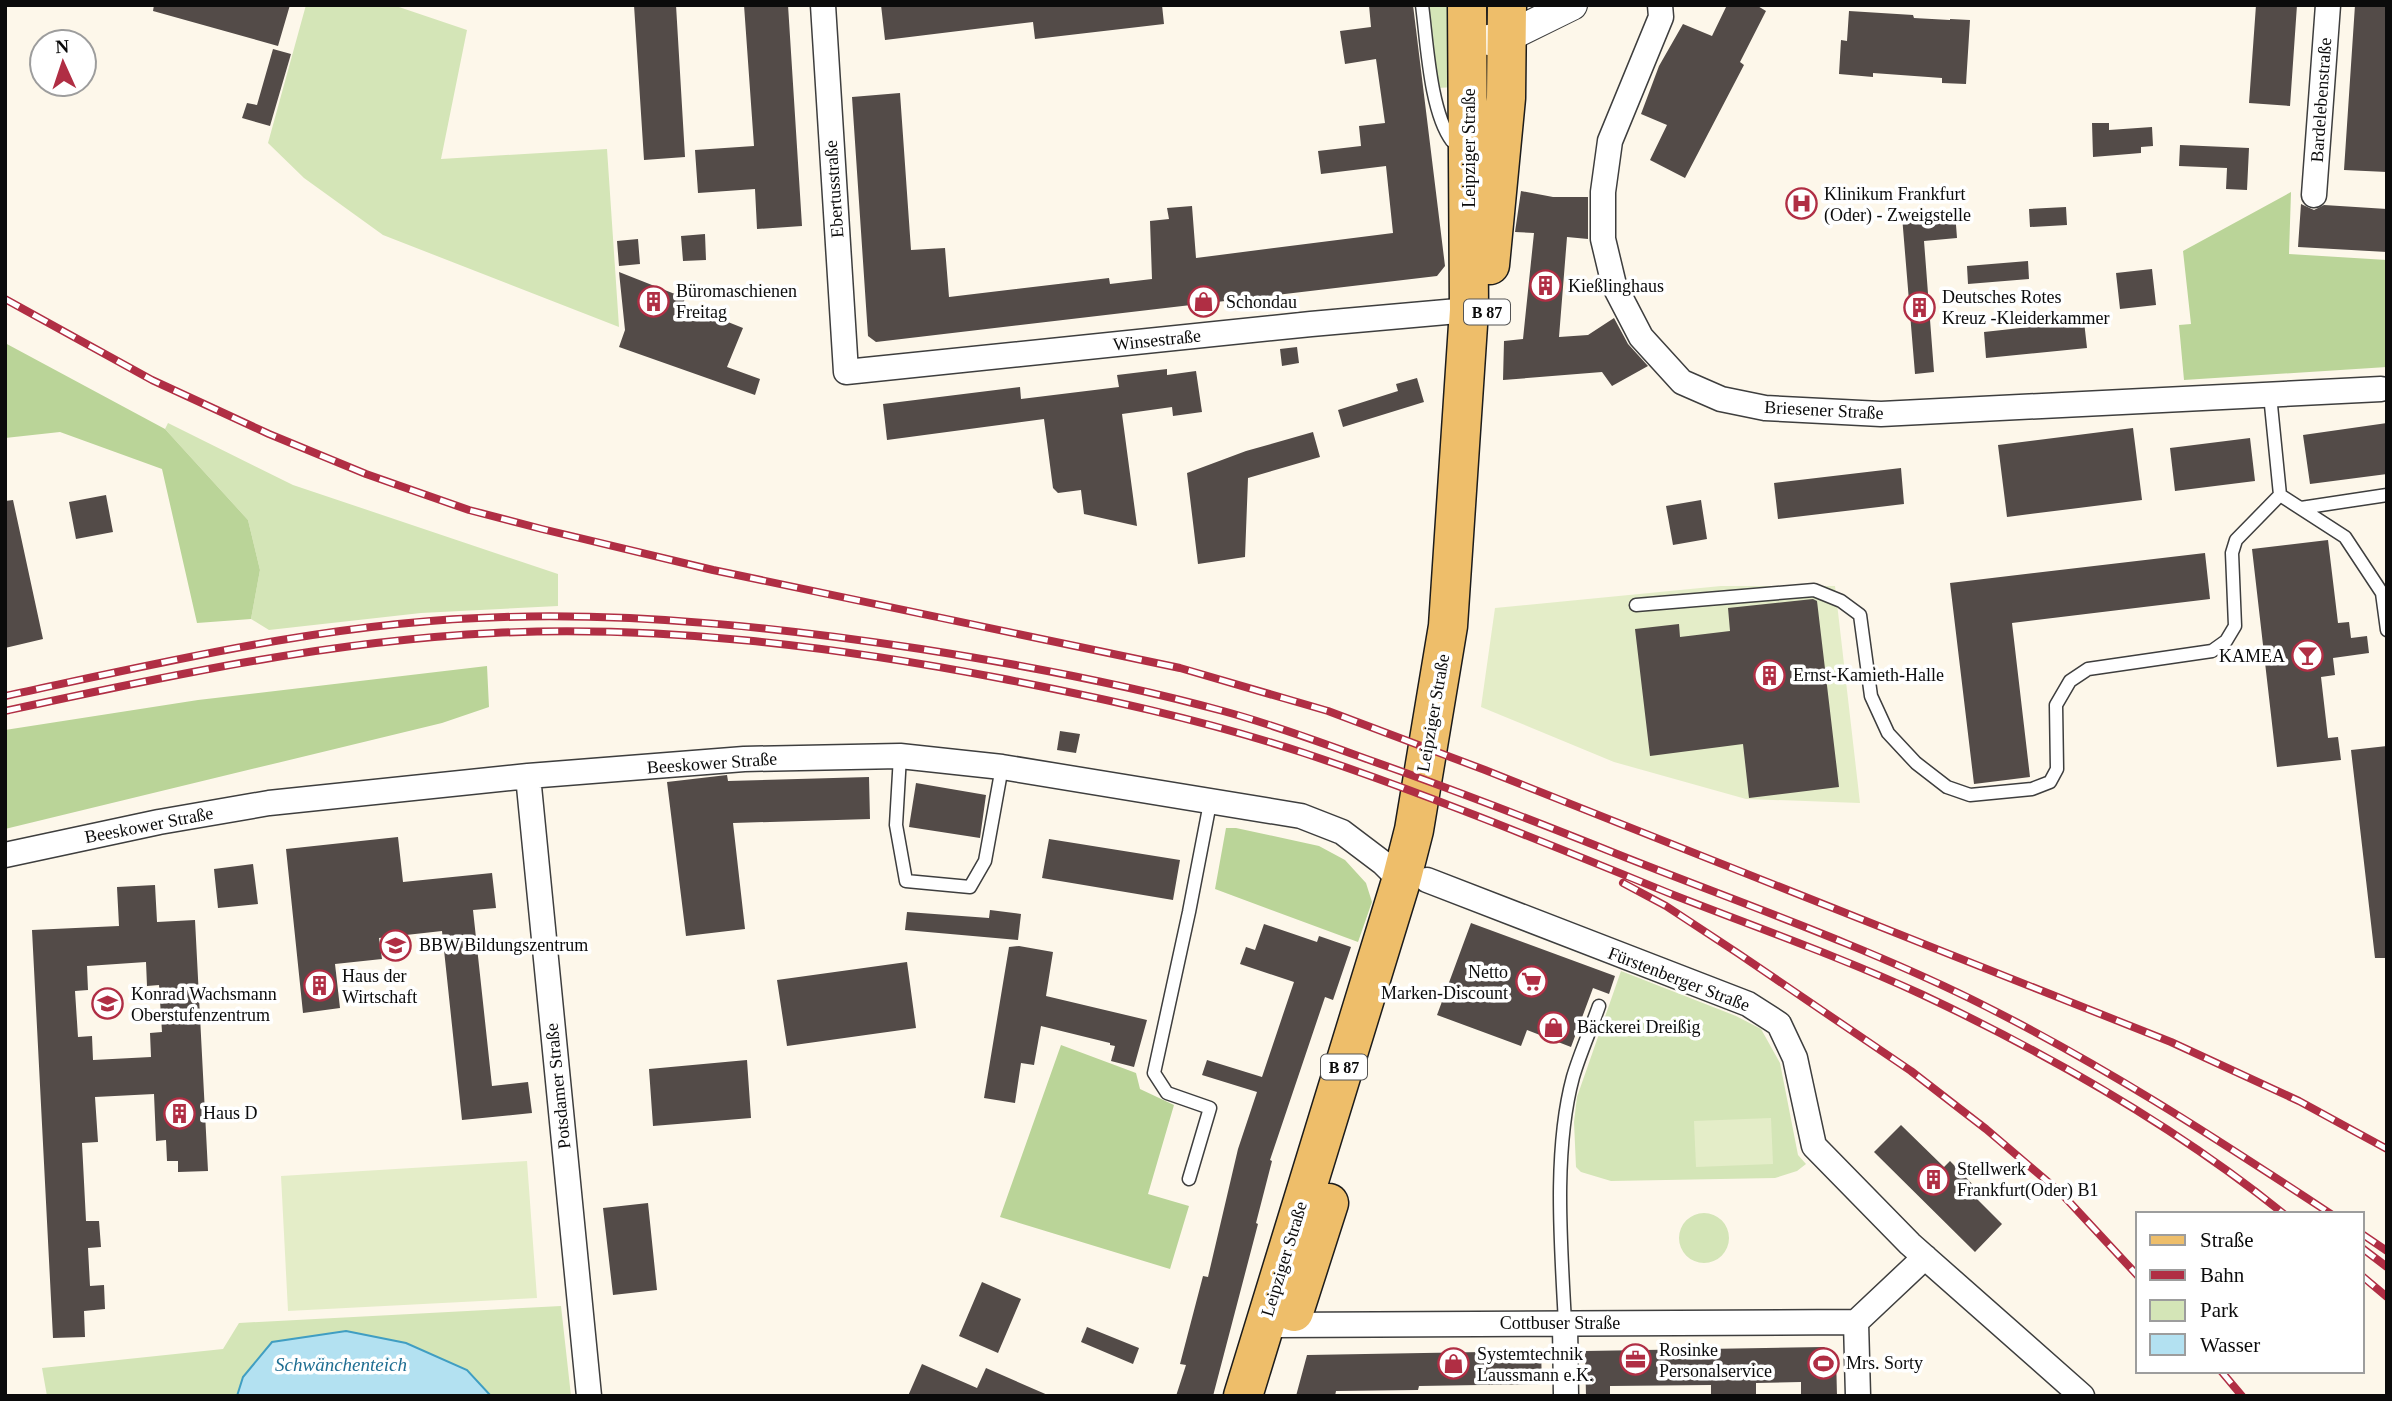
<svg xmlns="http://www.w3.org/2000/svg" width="2392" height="1401" font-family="'Times New Roman',serif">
<rect width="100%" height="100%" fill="#fdf7ea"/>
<path fill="#d4e5b7" d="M306,5H393L467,30L441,159L607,149L619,327L383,235L304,178L268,143Z
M1428,5H1451L1456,87L1437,88Z
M168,423L293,485L558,574V606L421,613L269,630L251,619L260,570L248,520L165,429Z
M1621,971L1736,1016L1761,1029L1780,1063L1798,1155L1806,1164L1797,1171L1775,1178L1611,1181L1581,1172L1576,1167L1574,1122L1577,1097Z
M1679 1238a25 25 0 1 1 50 0a25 25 0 1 1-50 0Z
M561,1306L571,1396H491L467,1370L243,1377L237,1396H47L42,1368L223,1349L239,1323Z"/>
<path fill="#bad498" d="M2291,192L2289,254L2387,260V367L2184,380L2179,325L2191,324L2183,251Z
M5,343L165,429L248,520L260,570L251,619L197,623L162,469L60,432L5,438Z
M487,666L489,707L442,723L5,829V730L198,700Z
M1226,828H1236L1319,846L1345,860L1366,883L1372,902L1358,942L1215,889Z
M1061,1045L1136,1073L1140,1089L1174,1105L1148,1194L1189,1206L1170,1269L1000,1217Z"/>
<path fill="#e4edc8" d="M1721,586H1835L1860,803L1746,799L1614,762L1481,707L1495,608Z
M1771,1118L1773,1164L1696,1167L1694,1121Z
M527,1161L537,1298L288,1311L281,1176Z"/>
<path fill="#b3e1f1" stroke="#409ec2" stroke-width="2" d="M346,1331L406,1343L467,1370L491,1396H237L243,1377L272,1342Z"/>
<path fill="#534b48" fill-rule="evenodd" d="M154,5H290L278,46L153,11Z
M634,5H676L685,157L644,160Z
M744,5H788L802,226L757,229L755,189L698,193L695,150L754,146Z
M881,5H1162L1164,24L1035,39L1033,22L885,40Z
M1369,5H1413L1445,266L1437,276L876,342L868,336L852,97L900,93L911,250L945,248L949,297L1109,278L1110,284L1152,279L1150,221L1169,219L1167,208L1192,206L1196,258L1393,233L1386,166L1321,174L1318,151L1361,146L1359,126L1385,123L1376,59L1345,64L1340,31L1371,27Z
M1727,5H1756L1766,11L1740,62L1744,65L1685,178L1650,160L1667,125L1641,114L1659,66L1683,24L1712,36Z
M2256,5H2297L2290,106L2249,103Z
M2355,5H2387L2385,115H2387V172L2344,170Z
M1849,11L1913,15L1914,18L1950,20V19L1970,20L1966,84L1942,83V78L1873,73V77L1839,74L1841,40L1847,41Z
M273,49L291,54L270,126L242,118L247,103L257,105Z
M2092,123H2109V130L2152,127L2153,146L2141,147V153L2093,157Z
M2180,145L2249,148L2247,190L2226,189L2227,168L2179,166Z
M1521,191L1553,197H1588V239L1567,237L1559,337L1588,335L1614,318L1628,344L1648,366L1612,386L1602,372L1503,380L1504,341L1523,339L1534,233L1515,232Z
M2301,204L2314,210L2324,205L2387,209V252L2298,247Z
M2066,207L2067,225L2030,227L2029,209Z
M1955,212L1957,238L1924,241L1934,372L1915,374L1902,216Z
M705,234L706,260L683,261L681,236Z
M638,239L640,264L619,266L617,241Z
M2028,261L2029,279L1968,284L1967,266Z
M2152,269L2156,305L2120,309L2116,273Z
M619,272L685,298L683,304L743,328L727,367L760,379L755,395L619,347L625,330Z
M2084,321L2087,348L1986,358L1984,332Z
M1297,347L1299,363L1282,366L1280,349Z
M1167,369V375L1196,371L1202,412L1173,416L1172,407L1122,414L1137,526L1084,514L1081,490L1058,493L1053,488L1044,419L887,440L883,404L1020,387L1021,399L1119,387L1117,375Z
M1417,378L1424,402L1343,427L1338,410L1398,391L1396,384Z
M2387,423V474L2310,484L2303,435Z
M2133,428L2142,500L2007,517L1998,445Z
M1313,432L1320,457L1248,478L1245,557L1198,564L1187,473L1246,451Z
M2250,438L2255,481L2175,491L2170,448Z
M1901,468L1904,504L1778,519L1774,483Z
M106,495L113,532L76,539L69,502Z
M13,500L43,639L5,648V501Z
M1701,500L1707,539L1673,545L1666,506Z
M2328,540L2338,623L2349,622L2351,638L2367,636L2369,653L2333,658L2335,675L2321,677L2328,738L2338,737L2341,760L2277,767L2252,549Z
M2205,553L2210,599L2012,623L2030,777L1974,784L1950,583Z
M1813,599L1817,601L1839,787L1749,798L1743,744L1650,756L1635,629L1679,624L1680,637L1730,631L1728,608Z
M1060,731L1080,734L1076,753L1057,750Z
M2387,746V958H2375L2351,750Z
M727,775L728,781L869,777L870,819L733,823L745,929L686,936L667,782Z
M916,783L986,795L980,838L909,827Z
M398,837L403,882L492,873L496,908L473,910L492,1086L528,1082L532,1113L462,1120L442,931L379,938L382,959L335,964L340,1008L303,1013L286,849Z
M1049,839L1180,860L1173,900L1042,878Z
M253,864L258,904L218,908L214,869Z
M155,885L157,922L195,920L208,1171L178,1172V1161H167L166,1140L156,1141L154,1094L95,1097L98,1142L82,1143L86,1221H99L101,1247L88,1248L90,1286L104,1285L105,1309L84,1311L85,1337L53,1338L32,930L119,926L117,887ZM146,962L147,986L159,985L162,1032L150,1033L151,1057L93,1060L92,1036L78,1037L75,991L88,990L87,966Z
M990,910L1021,914L1018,940L905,930L907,912L989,918Z
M1471,923L1615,976L1609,994L1593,988L1571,1047L1527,1030L1521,1046L1437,1015Z
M1264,924L1317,942L1319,936L1351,947L1333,1000L1325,997L1270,1160L1272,1161L1256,1223L1258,1224L1213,1396H1176L1186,1365L1180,1364L1203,1276L1208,1277L1238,1149L1257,1092L1202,1075L1207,1060L1262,1077L1294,982L1240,964L1246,947L1255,950Z
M1019,946L1053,952L1046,996L1147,1020L1134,1067L1111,1061L1115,1046L1110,1045V1043L1041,1026L1034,1065L1021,1063L1015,1103L984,1098L1009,947Z
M907,962L916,1028L787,1046L777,980Z
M747,1060L751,1118L653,1126L649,1069Z
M1901,1125L1944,1167L1950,1161L1978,1190L1973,1195L2002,1224L1975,1252L1874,1152Z
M648,1203L657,1290L613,1295L603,1208Z
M982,1282L1021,1299L998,1353L959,1336Z
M1087,1327L1139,1348L1133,1364L1081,1342Z
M1824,1347L1836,1355L1837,1396H1801V1382L1756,1383V1395H1711V1385L1610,1386V1396H1586L1585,1351Z
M1541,1351L1542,1384L1419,1386L1418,1390L1336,1391L1335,1396H1296L1307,1355Z
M922,1364L977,1388L986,1368L1050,1396H908Z"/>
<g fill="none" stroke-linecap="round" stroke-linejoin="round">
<defs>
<path id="service" d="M1422,5C1427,42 1430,112 1452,141H1462
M2280,495L2345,537L2382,593L2387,630
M2301,508L2387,495
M1636,605L1814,590L1841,601L1860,615L1871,696L1888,733L1916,763L1947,787L1970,795L2032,789L2050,782L2057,769L2056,705L2070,681L2088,669L2212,651L2226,641L2235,626L2232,553L2236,540L2280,495L2270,395
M900,756L896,825L906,881L970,887L985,861L1002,767
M1189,1179L1210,1108L1167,1093L1154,1073L1189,912L1210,803
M1565,1323C1561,1246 1553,1151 1573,1077C1580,1053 1591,1029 1599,1006"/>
<path id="minor" d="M823,5L846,372L1311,324L1469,310
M1660,5L1661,17L1610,141L1603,192V239L1614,285L1641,337L1682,382L1721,399L1765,408L1881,414L2381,389
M2314,195L2328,5
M528,776L589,1396
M5,855L159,822L269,803L528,776L744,759L900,756L1002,767L1301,816L1342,832L1383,863L1401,881
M1427,880L1748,1004L1779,1024L1795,1058L1814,1146L1910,1244L2082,1396
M1565,1323L1566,1396
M1276,1325L1856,1322
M1858,1396L1856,1322L1925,1257"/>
<path id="tertiary" d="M1488,40L1507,37L1572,5"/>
<path id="primary" d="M1490,265L1506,98L1507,5
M1294,1312L1329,1203
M1243,1396L1401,881L1414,830L1448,626L1469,310L1467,5"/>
</defs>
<use href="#service" stroke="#3e3e3e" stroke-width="15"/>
<use href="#minor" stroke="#3e3e3e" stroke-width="27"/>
<use href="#tertiary" stroke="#3e3e3e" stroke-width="32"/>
<use href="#primary" stroke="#1c1c1c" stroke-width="41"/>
<use href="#service" stroke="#fff" stroke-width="12"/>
<use href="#minor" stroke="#fff" stroke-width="24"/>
<use href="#tertiary" stroke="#fff" stroke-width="30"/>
<use href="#primary" stroke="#eebe6a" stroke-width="38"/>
<defs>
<path id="rail" d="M5,299L152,380L269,434L366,474L469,510L542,529L713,570L1180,668L1328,711L1485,770L2171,1042L2299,1101L2387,1149
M5,696C169,661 336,621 504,617C644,613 784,628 921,649C1023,665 1124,684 1223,711C1275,725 1325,744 1375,762C1457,791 1537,822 1617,854C1735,901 1857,943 1971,999C2097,1061 2214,1137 2331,1214
M5,711C167,676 328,641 494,633C663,625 833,646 999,678C1102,698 1204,720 1304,753C1430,795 1553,846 1676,896C1758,928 1843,958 1923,995C2050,1055 2175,1126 2284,1214
M1623,883L1666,906L1739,954L1911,1071L1986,1129L2061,1193L2138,1276
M2362,1234L2387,1251
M2362,1248L2387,1267
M2362,1276L2387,1297
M2221,1371L2242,1396"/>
</defs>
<use href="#rail" stroke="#b02e44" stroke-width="8"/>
<use href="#rail" stroke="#fff" stroke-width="5" stroke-dasharray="16" stroke-linecap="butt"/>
</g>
<defs>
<symbol id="hospital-ring" viewBox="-11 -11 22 22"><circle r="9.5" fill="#fff" stroke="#b02e44" stroke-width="1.5"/><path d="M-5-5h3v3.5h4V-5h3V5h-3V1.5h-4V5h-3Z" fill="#b02e44"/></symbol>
<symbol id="building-ring" viewBox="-11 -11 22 22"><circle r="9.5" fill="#fff" stroke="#b02e44" stroke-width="1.5"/><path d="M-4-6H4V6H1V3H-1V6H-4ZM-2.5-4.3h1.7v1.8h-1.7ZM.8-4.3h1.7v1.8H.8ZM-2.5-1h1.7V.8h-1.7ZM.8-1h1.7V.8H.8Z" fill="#b02e44"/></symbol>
<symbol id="shop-ring" viewBox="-11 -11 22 22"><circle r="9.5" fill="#fff" stroke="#b02e44" stroke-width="1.5"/><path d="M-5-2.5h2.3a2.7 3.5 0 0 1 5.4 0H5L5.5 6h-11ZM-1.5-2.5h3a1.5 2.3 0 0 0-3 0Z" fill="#b02e44"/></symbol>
<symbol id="bar-ring" viewBox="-11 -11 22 22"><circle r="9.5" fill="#fff" stroke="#b02e44" stroke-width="1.5"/><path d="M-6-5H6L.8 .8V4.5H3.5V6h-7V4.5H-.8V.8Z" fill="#b02e44"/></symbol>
<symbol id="school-ring" viewBox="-11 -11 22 22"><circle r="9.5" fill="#fff" stroke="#b02e44" stroke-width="1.5"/><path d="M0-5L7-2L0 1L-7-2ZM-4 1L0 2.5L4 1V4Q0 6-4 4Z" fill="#b02e44"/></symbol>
<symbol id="supermarket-ring" viewBox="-11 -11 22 22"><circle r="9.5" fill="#fff" stroke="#b02e44" stroke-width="1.5"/><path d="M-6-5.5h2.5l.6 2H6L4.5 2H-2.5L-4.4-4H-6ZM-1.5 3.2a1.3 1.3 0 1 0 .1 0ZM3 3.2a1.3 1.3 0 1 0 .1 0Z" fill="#b02e44"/></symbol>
<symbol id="office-ring" viewBox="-11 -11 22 22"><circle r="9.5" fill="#fff" stroke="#b02e44" stroke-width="1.5"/><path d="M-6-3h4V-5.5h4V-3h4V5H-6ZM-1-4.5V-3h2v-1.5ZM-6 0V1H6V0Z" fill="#b02e44"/></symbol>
<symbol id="stadium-ring" viewBox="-11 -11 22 22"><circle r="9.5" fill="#fff" stroke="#b02e44" stroke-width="1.5"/><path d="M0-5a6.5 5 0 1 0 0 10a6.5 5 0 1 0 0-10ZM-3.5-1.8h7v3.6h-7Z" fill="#b02e44"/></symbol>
</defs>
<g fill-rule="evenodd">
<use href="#hospital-ring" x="1784" y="186" width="35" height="35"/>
<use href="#building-ring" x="1528" y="268" width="35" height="35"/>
<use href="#building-ring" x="636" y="284" width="35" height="35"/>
<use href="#shop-ring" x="1186" y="284" width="35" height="35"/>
<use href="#building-ring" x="1902" y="290" width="35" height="35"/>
<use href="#bar-ring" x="2290" y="638" width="35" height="35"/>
<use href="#building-ring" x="1752" y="658" width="35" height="35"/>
<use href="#school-ring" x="378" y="928" width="35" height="35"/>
<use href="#supermarket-ring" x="1514" y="964" width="35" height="35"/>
<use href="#building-ring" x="302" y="968" width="35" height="35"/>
<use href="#school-ring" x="90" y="986" width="35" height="35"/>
<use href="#shop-ring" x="1536" y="1010" width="35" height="35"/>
<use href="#building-ring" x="162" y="1096" width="35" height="35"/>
<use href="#building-ring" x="1916" y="1162" width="35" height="35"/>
<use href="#office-ring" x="1618" y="1342" width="35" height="35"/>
<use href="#stadium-ring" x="1806" y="1346" width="35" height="35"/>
<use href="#shop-ring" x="1436" y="1346" width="35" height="35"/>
</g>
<g text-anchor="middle" stroke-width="7" stroke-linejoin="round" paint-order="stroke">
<g fill="#fff" stroke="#545454" stroke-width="2">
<rect x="1464" y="299.5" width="46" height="25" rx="5"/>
<rect x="1321" y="1054.5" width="46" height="25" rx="5"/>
</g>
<g font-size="16" font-weight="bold" fill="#0b0b0b">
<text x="1487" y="318">B 87</text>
<text x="1344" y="1073">B 87</text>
</g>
<g font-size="18" fill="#0b0b0b" stroke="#fff">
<text transform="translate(2321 100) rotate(-86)" y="6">Bardelebenstraße</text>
<text transform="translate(1469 148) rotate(-90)" y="6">Leipziger Straße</text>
<text transform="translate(834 189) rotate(-94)" y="6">Ebertusstraße</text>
<text transform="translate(1157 340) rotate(-6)" y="6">Winsestraße</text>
<text transform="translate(1824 410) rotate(3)" y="6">Briesener Straße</text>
<text transform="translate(1433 713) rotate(-80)" y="6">Leipziger Straße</text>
<text transform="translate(712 763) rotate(-4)" y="6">Beeskower Straße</text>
<text transform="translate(149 825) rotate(-11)" y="6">Beeskower Straße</text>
<text transform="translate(1679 979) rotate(21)" y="6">Fürstenberger Straße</text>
<text transform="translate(558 1086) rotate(-96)" y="6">Potsdamer Straße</text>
<text transform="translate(1284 1259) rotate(-73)" y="6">Leipziger Straße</text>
<text x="1560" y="1329">Cottbuser Straße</text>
</g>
<g font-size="18" fill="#0b0b0b" stroke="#fff" text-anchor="start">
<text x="1824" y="200">Klinikum Frankfurt<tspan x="1824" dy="21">(Oder) - Zweigstelle</tspan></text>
<text x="1568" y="292">Kießlinghaus</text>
<text x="676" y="297">Büromaschienen<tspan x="676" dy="21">Freitag</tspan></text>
<text x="1942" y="303">Deutsches Rotes<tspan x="1942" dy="21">Kreuz -Kleiderkammer</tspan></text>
<text x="1226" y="308">Schondau</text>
<text x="2285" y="662" text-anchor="end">KAMEA</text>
<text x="1793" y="681">Ernst-Kamieth-Halle</text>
<text x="419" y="951">BBW Bildungszentrum</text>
<text x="1508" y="978" text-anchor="end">Netto<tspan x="1508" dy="21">Marken-Discount</tspan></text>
<text x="342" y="982">Haus der<tspan x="342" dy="21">Wirtschaft</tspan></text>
<text x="131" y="1000">Konrad Wachsmann<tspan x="131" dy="21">Oberstufenzentrum</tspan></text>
<text x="1577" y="1033">Bäckerei Dreißig</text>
<text x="203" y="1119">Haus D</text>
<text x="1957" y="1175">Stellwerk<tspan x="1957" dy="21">Frankfurt(Oder) B1</tspan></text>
<text x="1659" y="1356">Rosinke<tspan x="1659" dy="21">Personalservice</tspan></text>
<text x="1477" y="1360">Systemtechnik<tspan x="1477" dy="21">Laussmann e.K.</tspan></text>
<text x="1846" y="1369">Mrs. Sorty</text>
</g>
<g font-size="19" font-style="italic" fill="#1f6e92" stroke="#fff">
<text x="341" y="1371">Schwänchenteich</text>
</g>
</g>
<rect width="2392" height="1401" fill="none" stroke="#0b0b0b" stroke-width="14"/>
<rect x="2136" y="1212" width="228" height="161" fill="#ffffff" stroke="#9d9d9d" stroke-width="2"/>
<rect x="2150" y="1235" width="35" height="10" fill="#eebe6a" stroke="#9d9d9d" stroke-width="2"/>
<text x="2200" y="1247" font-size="21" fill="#0b0b0b">Straße</text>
<rect x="2150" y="1270" width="35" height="10" fill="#b02e44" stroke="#9d9d9d" stroke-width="2"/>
<text x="2200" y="1282" font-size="21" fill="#0b0b0b">Bahn</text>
<rect x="2150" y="1300" width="35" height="21" fill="#d4e5b7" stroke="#9d9d9d" stroke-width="2"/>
<text x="2200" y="1317" font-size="21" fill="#0b0b0b">Park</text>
<rect x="2150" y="1334" width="35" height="21" fill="#b3e1f1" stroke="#9d9d9d" stroke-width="2"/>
<text x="2200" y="1352" font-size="21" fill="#0b0b0b">Wasser</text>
<g transform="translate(63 63) rotate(357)"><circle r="33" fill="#ffffff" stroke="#9d9d9d" stroke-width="2"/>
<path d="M0-5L12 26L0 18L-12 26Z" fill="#b02e44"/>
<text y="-10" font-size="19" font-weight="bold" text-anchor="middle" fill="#0b0b0b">N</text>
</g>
</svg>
